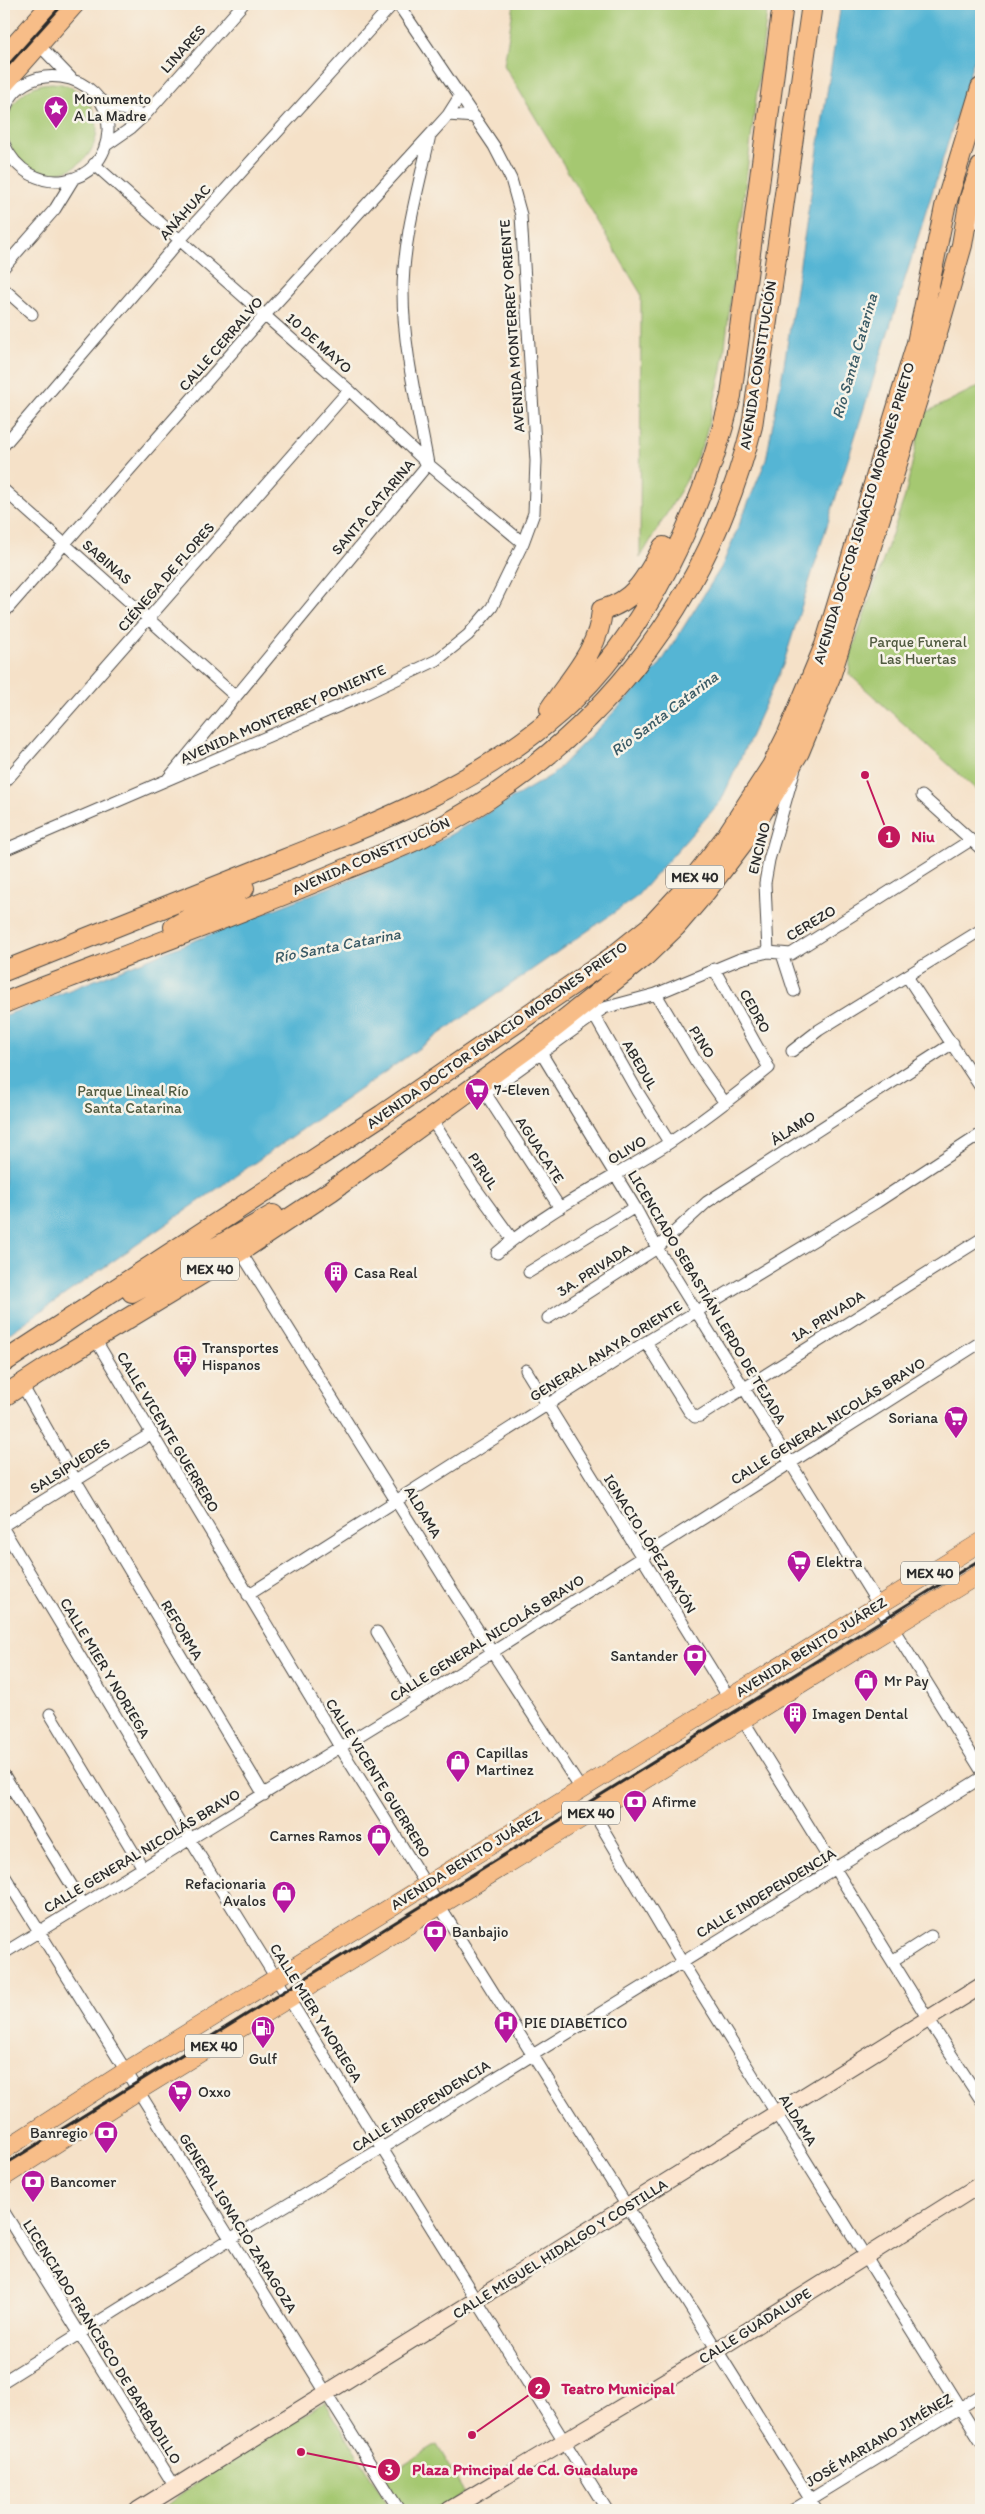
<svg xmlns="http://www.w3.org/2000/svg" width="985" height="2514" font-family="Itim,sans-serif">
<rect width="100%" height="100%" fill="#f7f3e8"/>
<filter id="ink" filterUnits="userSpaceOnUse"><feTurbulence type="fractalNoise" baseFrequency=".02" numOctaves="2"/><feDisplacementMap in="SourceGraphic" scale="10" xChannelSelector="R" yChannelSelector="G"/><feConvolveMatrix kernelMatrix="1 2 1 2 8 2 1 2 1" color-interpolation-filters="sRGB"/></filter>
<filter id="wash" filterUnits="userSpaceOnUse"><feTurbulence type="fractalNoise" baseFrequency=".0096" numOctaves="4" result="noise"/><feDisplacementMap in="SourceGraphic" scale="20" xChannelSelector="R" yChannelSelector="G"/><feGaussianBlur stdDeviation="1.12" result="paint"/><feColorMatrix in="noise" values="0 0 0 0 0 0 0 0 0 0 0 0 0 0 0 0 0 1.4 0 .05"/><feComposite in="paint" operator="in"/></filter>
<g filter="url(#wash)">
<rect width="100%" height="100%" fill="#f5e1c8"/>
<path fill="#a5c871" stroke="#687a4e" d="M514,4H768L722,370L704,441L685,483L640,558L641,294L504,65Z
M7 128a45 45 0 1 1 90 0a45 45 0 1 1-90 0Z
M981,385V794L849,674L851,654L905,496L923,414Z
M325,2402L391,2510H162L193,2485Z
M437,2445L465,2492L437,2510H404L384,2477Z"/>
<path fill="#55b5d4" stroke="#407080" d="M841,4H981V38L783,665L721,801L635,898L4,1337V1016L426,849L552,775L659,666L722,566L766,460L784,365Z"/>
</g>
<g filter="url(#ink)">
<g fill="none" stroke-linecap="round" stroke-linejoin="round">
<defs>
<path id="street" d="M38,44L71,78
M98,98L113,107L145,115
M4,115C15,56 110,68 108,130C106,189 29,201 4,144
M448,115L475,117
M105,146L131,128L145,115L243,4
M94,164L349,390L428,464L523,543
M4,267L55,209L74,178
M4,289L32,314
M4,445L180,240L393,4
M4,490L235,696
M4,613L265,315L430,135L448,115L460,96
M167,780L428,464C418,408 403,349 403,292C403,239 419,186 430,135
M4,783L349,390
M922,796L981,849
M4,850L355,699L437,660L468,635L492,607L523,543L534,513L536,461L521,215L511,179L494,146L398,4
M768,952L765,883L769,860L795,768
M782,954L794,991
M908,978L981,1088
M656,994L695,1060L725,1103
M590,1008L637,1091L669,1142
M535,1043L635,1207L657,1248L981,1770
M792,1051L819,1030L981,930
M482,1088L560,1208
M486,1093L604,1008L656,994L740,959L768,952L791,954L971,840
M430,1117L474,1186L513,1240
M240,1251L450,1587L581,1789
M497,1253C548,1209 612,1179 669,1143C704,1120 737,1094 769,1068L714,969
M529,1272L635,1207
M548,1318L657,1248L707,1202L953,1043
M95,1339L340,1747L817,2510
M646,1342L689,1411L695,1417L700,1416L981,1239
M526,1370L729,1698
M21,1383L75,1479L264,1795
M4,1525L152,1433
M4,1530L197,1851L607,2510
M248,1595L646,1342L877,1202L981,1134
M377,1632L417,1700
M50,1714L143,1868
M743,1720L928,2019L981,2100
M4,1775L83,1904
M593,1812L682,1962L981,2442
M4,1875L399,2510
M4,1953L417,1700L981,1342
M892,1961L931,1936
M4,2212L175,2487
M4,2381L230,2239L382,2148L981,1778
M793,2510L981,2395"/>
<path id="secondary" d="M970,198L981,222
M138,2510L981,1986
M449,2510L717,2350L981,2184"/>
<path id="primary" d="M4,2150L126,2071L981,1542
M4,2177L138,2091L981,1573"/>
<path id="highway" d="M4,58L52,4
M4,83L74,4
M550,709C571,677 599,650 602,610C636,601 647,576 663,547
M174,927L244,888
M4,971C91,936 178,902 265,867C369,826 475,787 560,712C648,635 704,507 731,396L783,4
M4,1003C34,990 66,979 97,967C181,934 265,904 348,868C373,858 398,849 422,837C591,751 706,610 752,426L812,4
M132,1292L224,1243L273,1215
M4,1362L382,1115L611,958L651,926L687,887L726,837L772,766L787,736L825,645L917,343L945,207L981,88
M4,1396L64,1357L248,1246L331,1191L535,1043L645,956L676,926L706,891L747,837L799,752L830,677L926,371L962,245L970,198L981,167"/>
</defs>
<use href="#street" stroke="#494643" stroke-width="13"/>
<use href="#secondary" stroke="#494643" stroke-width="18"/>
<use href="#primary" stroke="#494643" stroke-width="19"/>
<use href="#highway" stroke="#494643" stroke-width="22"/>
<use href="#street" stroke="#fff" stroke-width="11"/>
<use href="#secondary" stroke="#fce5cf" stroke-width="16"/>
<use href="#primary" stroke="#f7bd88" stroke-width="18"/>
<use href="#highway" stroke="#f7bd88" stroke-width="20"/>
<path stroke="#2b2b2b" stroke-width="3" d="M4,70L63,4
M4,2165L981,1559"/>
</g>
</g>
<defs>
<symbol id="sight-pin" viewBox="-11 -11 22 30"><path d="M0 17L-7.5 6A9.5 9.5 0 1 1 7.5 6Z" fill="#b5179e" stroke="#f7f3e8"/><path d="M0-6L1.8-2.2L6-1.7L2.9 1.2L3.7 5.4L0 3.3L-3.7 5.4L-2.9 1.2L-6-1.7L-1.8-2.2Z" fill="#fff"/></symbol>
<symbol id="supermarket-pin" viewBox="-11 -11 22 30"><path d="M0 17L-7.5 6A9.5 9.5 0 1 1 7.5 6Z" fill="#b5179e" stroke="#f7f3e8"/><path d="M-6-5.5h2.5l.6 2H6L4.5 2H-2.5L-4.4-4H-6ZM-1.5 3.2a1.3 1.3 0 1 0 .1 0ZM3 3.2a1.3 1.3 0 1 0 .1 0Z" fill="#fff"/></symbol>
<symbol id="building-pin" viewBox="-11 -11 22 30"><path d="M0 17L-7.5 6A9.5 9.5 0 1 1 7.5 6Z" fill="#b5179e" stroke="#f7f3e8"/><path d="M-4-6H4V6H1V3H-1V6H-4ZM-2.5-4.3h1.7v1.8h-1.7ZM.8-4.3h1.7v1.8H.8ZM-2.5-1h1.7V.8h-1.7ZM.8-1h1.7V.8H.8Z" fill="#fff"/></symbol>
<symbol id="bus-pin" viewBox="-11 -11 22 30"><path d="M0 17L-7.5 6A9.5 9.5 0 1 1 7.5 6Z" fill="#b5179e" stroke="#f7f3e8"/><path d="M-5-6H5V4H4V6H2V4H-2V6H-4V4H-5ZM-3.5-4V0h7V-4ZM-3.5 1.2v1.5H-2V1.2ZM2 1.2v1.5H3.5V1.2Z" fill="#fff"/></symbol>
<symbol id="bank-pin" viewBox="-11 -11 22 30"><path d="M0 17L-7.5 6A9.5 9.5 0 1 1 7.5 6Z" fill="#b5179e" stroke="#f7f3e8"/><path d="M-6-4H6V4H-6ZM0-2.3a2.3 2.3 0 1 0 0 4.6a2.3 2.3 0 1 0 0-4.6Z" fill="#fff"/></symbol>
<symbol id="shop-pin" viewBox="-11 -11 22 30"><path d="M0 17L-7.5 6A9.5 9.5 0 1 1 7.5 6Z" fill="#b5179e" stroke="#f7f3e8"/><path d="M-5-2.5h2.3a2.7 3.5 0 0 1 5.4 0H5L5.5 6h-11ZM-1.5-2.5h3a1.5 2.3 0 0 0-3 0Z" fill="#fff"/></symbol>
<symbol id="hospital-pin" viewBox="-11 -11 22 30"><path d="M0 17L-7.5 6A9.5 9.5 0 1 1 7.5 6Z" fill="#b5179e" stroke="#f7f3e8"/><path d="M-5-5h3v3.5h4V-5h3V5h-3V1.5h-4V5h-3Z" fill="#fff"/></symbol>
<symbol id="fuel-pin" viewBox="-11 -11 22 30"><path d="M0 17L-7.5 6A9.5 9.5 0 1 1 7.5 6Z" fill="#b5179e" stroke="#f7f3e8"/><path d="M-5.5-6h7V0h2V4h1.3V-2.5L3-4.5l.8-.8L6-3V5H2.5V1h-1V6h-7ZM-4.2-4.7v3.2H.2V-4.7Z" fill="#fff"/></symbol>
</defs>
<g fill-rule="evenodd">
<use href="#sight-pin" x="42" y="94" width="28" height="38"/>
<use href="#supermarket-pin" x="463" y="1076" width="28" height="38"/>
<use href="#building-pin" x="322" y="1259" width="28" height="38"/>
<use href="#bus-pin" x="171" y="1343" width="28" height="38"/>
<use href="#supermarket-pin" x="942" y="1404" width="28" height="38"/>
<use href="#supermarket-pin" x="785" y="1548" width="28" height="38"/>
<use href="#bank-pin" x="681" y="1642" width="28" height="38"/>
<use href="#shop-pin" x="852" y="1667" width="28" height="38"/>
<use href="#building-pin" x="781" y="1700" width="28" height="38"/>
<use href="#shop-pin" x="444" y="1748" width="28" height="38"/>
<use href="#bank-pin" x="621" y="1788" width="28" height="38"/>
<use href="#shop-pin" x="365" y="1822" width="28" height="38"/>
<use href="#shop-pin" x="270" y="1879" width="28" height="38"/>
<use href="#bank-pin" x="421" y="1918" width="28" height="38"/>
<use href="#hospital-pin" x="492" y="2009" width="28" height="38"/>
<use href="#fuel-pin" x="249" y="2014" width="28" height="38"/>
<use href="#supermarket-pin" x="166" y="2078" width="28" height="38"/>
<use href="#bank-pin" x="92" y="2119" width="28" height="38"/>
<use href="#bank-pin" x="19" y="2168" width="28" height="38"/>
</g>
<g text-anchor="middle" stroke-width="5" stroke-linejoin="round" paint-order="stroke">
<g fill="#f7f3e8" stroke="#686764" stroke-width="1">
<rect x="666" y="865.5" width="58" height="23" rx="4"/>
<rect x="181" y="1257.5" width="58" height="23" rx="4"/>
<rect x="901" y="1561.5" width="58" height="23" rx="4"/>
<rect x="562" y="1801.5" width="58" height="23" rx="4"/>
<rect x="185" y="2034.5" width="58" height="23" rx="4"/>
</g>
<g font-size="14" font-weight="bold" fill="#2b2b2b">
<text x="695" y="882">MEX 40</text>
<text x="210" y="1274">MEX 40</text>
<text x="930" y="1578">MEX 40</text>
<text x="591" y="1818">MEX 40</text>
<text x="214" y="2051">MEX 40</text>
</g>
<g font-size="15" fill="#2b2b2b" stroke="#f7f3e8">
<text transform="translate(183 49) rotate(-48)" y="5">LINARES</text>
<text transform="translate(185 212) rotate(-48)" y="5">ANÁHUAC</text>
<text transform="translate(512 326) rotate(-94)" y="5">AVENIDA MONTERREY ORIENTE</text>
<text transform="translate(319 343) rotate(42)" y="5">10 DE MAYO</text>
<text transform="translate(221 344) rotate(-49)" y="5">CALLE CERRALVO</text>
<text transform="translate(758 365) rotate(-81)" y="5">AVENIDA CONSTITUCIÓN</text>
<text transform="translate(373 507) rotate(-50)" y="5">SANTA CATARINA</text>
<text transform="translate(864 513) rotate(-73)" y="5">AVENIDA DOCTOR IGNACIO MORONES PRIETO</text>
<text transform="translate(107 562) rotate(41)" y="5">SABINAS</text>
<text transform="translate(166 577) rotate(-49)" y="5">CIÉNEGA DE FLORES</text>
<text transform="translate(283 714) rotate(-24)" y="5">AVENIDA MONTERREY PONIENTE</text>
<text transform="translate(759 848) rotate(-76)" y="5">ENCINO</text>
<text transform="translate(371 856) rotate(-24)" y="5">AVENIDA CONSTITUCIÓN</text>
<text transform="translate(811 923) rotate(-31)" y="5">CEREZO</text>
<text transform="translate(755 1011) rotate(61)" y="5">CEDRO</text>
<text transform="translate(497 1035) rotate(-35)" y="5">AVENIDA DOCTOR IGNACIO MORONES PRIETO</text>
<text transform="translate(702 1042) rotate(58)" y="5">PINO</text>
<text transform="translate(640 1065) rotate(60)" y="5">ABEDUL</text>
<text transform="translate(793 1128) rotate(-33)" y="5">ÁLAMO</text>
<text transform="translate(540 1150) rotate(57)" y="5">AGUACATE</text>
<text transform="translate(627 1150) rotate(-31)" y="5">OLIVO</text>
<text transform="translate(483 1171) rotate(56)" y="5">PIRUL</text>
<text transform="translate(594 1270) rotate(-33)" y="5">3A. PRIVADA</text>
<text transform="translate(707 1297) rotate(59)" y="5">LICENCIADO SEBASTIÁN LERDO DE TEJADA</text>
<text transform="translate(828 1316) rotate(-32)" y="5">1A. PRIVADA</text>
<text transform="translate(606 1351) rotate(-32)" y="5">GENERAL ANAYA ORIENTE</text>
<text transform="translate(828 1421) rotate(-32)" y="5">CALLE GENERAL NICOLÁS BRAVO</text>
<text transform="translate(168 1432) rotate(59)" y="5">CALLE VICENTE GUERRERO</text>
<text transform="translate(70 1466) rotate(-32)" y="5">SALSIPUEDES</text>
<text transform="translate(423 1512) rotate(59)" y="5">ALDAMA</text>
<text transform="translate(650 1544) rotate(58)" y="5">IGNACIO LÓPEZ RAYÓN</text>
<text transform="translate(182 1630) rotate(59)" y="5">REFORMA</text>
<text transform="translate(487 1638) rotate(-32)" y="5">CALLE GENERAL NICOLÁS BRAVO</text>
<text transform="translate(811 1647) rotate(-32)" y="5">AVENIDA BENITO JUÁREZ</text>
<text transform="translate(105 1668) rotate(59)" y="5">CALLE MIER Y NORIEGA</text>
<text transform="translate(378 1778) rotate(58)" y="5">CALLE VICENTE GUERRERO</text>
<text transform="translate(142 1851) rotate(-31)" y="5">CALLE GENERAL NICOLÁS BRAVO</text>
<text transform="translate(466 1860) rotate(-32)" y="5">AVENIDA BENITO JUÁREZ</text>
<text transform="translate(766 1893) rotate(-31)" y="5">CALLE INDEPENDENCIA</text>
<text transform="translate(316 2013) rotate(58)" y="5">CALLE MIER Y NORIEGA</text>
<text transform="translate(421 2106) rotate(-32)" y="5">CALLE INDEPENDENCIA</text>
<text transform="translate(798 2120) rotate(58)" y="5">ALDAMA</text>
<text transform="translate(238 2223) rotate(58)" y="5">GENERAL IGNACIO ZARAGOZA</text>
<text transform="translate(560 2249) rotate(-32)" y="5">CALLE MIGUEL HIDALGO Y COSTILLA</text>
<text transform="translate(755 2326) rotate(-32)" y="5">CALLE GUADALUPE</text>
<text transform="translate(102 2342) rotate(58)" y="5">LICENCIADO FRANCISCO DE BARBADILLO</text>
<text transform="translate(879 2440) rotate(-31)" y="5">JOSÉ MARIANO JIMÉNEZ</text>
</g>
<g font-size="15" fill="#2b2b2b" stroke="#f7f3e8" text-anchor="start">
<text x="74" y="104">Monumento<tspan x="74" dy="17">A La Madre</tspan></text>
<text x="494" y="1095">7-Eleven</text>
<text x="354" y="1278">Casa Real</text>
<text x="202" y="1353">Transportes<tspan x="202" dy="17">Hispanos</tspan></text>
<text x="938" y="1423" text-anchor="end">Soriana</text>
<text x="816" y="1567">Elektra</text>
<text x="678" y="1661" text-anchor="end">Santander</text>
<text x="884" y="1686">Mr Pay</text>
<text x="812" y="1719">Imagen Dental</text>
<text x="476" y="1758">Capillas<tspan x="476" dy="17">Martinez</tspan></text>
<text x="652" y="1807">Afirme</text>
<text x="362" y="1841" text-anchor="end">Carnes Ramos</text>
<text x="266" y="1889" text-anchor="end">Refacionaria<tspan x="266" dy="17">Avalos</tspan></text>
<text x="452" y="1937">Banbajio</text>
<text x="524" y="2028">PIE DIABETICO</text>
<text x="263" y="2064" text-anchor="middle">Gulf</text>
<text x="198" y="2097">Oxxo</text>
<text x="88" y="2138" text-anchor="end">Banregio</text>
<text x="50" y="2187">Bancomer</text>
</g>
<g font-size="15" fill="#505a40" stroke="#f7f3e8">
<text x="918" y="647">Parque Funeral<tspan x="918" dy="17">Las Huertas</tspan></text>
<text x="133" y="1096">Parque Lineal Río<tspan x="133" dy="17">Santa Catarina</tspan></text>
</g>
<g font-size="16" font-style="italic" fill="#3a5b66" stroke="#f7f3e8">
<text transform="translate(854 356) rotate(-74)" y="6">Río Santa Catarina</text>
<text transform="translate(664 713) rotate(-37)" y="6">Río Santa Catarina</text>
<text transform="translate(337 945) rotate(-11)" y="6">Río Santa Catarina</text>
</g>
</g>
<path fill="none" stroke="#c2185b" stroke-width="2" d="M865 775L889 837M472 2435L539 2388M301 2452L389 2470"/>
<g fill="#c2185b" stroke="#f7f3e8" stroke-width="2">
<circle cx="865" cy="775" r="5"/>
<circle cx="472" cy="2435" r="5"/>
<circle cx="301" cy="2452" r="5"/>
<circle cx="889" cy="837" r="12"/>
<circle cx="539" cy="2388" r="12"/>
<circle cx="389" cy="2470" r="12"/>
</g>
<g font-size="15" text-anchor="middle" font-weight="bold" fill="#fff">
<text x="889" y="842">1</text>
<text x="539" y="2394">2</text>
<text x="389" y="2475">3</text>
</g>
<g font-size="16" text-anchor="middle" font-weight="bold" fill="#c2185b" stroke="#f7f3e8" stroke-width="5" stroke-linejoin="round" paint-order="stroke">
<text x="923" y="842">Niu</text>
<text x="618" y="2394">Teatro Municipal</text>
<text x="525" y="2475">Plaza Principal de Cd. Guadalupe</text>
</g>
<rect width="985" height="2514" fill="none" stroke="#f7f3e8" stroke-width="20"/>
</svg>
